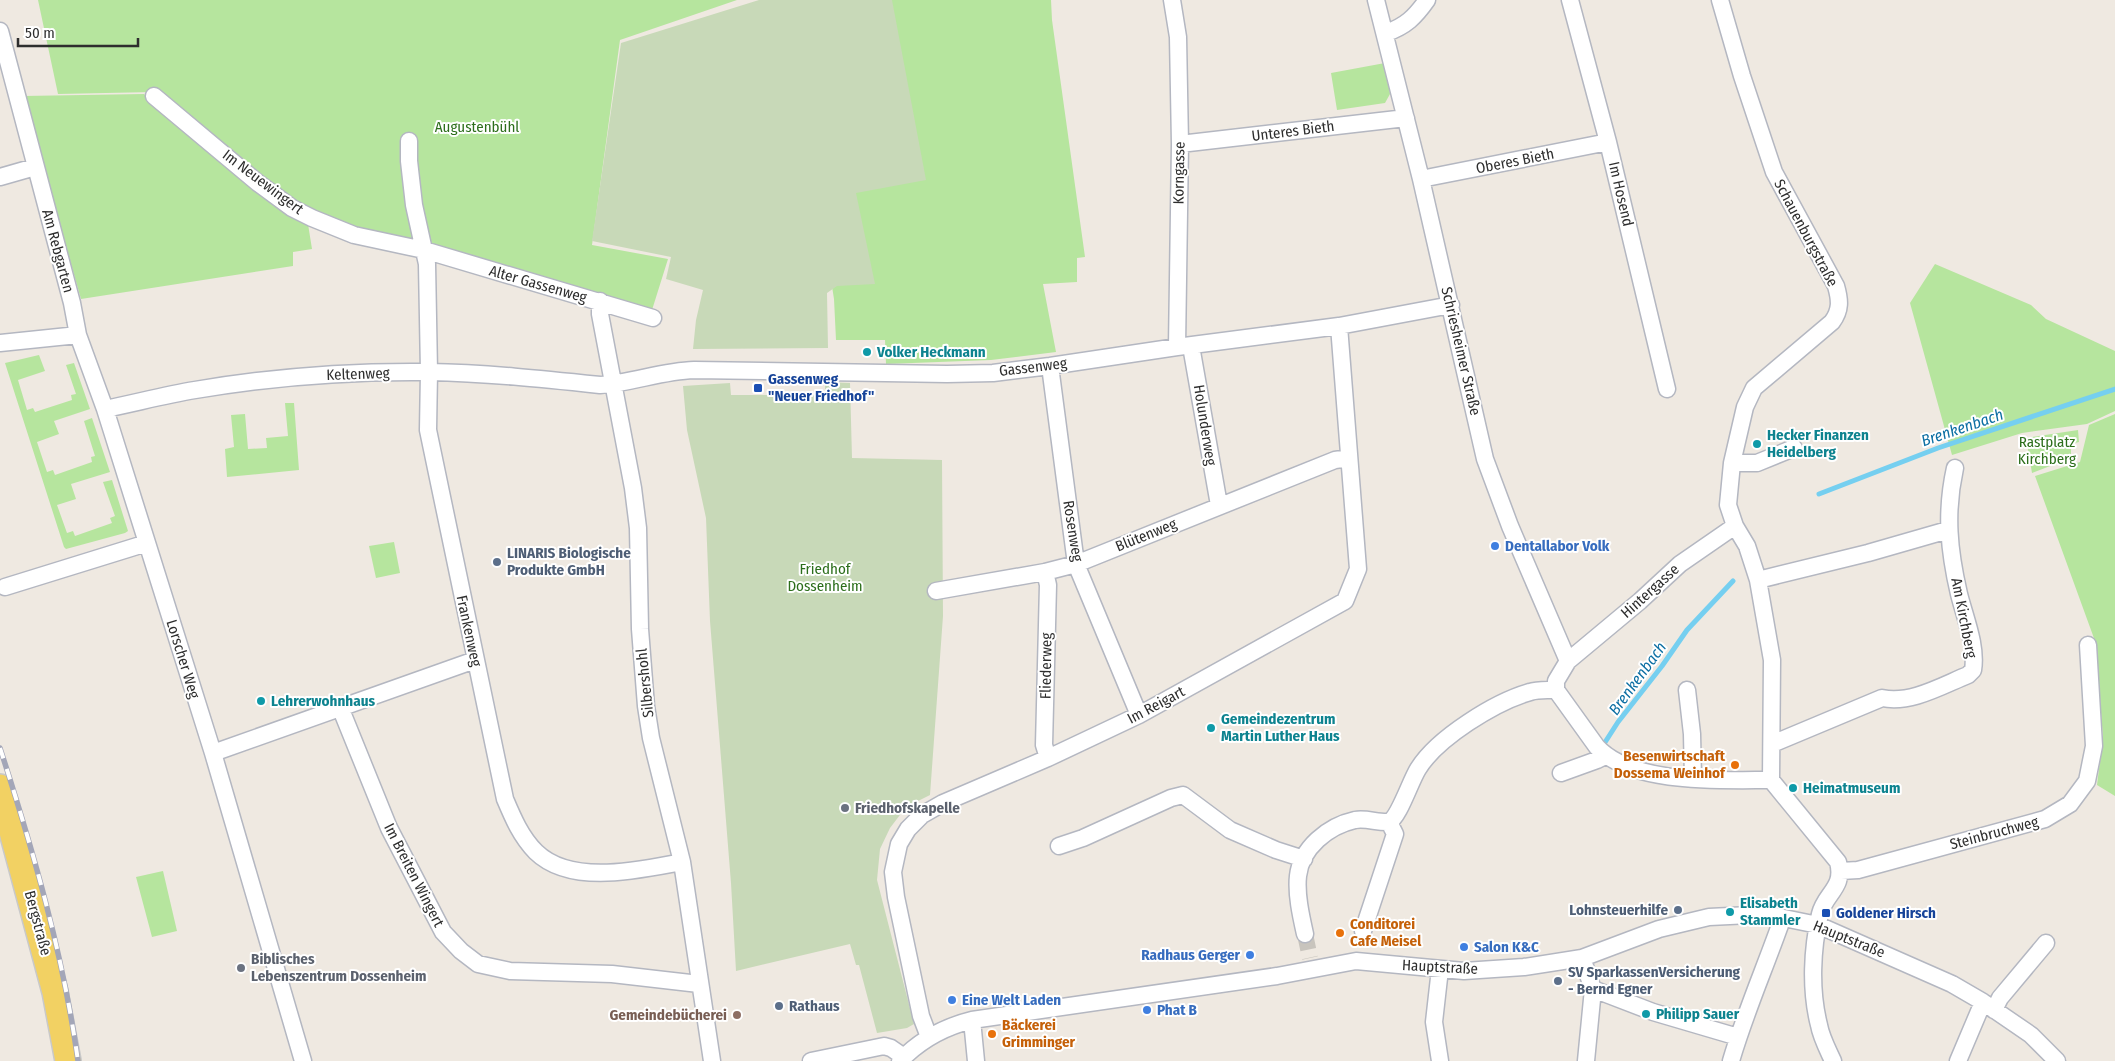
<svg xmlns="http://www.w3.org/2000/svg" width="2115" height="1061" font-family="'Fira Sans Condensed',sans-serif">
<rect width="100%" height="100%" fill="#efe9e1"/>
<path fill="#b6e59e" d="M38,0H737L620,40L592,245L668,259L652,310L331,222L287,199L153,92L58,94Z
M787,0H1051L1052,20L1085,257L1077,258V282L1043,284L1056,352L991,360L886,364L885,340H836L834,299Z
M1385,63L1390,94L1385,103L1337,110L1331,73Z
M144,94L220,160L308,224L312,249L293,252V266L81,299L23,96Z
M1935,264L2031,305L2046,319L2115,351V411L2087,424L2022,433L1952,455L1910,303Z
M39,355L45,371L18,380L27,410L33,408L35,412L72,400L71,395L76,394L66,365L74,363L90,409L54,421L59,434L37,442L47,472L53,470L55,475L92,462L91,457L95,456L84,421L92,418L110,472L71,484L76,499L57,505L67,533L73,531L75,536L112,523L110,518L115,516L103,482L112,480L128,531L125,533L66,549L64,547L5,363Z
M285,403H294L299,470L227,477L225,449L234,447L231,415L245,414L248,449L267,448L266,438L288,436Z
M2115,414V796L2097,785L2103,737L2095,641L2035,476L2080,462L2089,425Z
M2078,430L2079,442L2071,444V458L2032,473L2026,438Z
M394,542L400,573L376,578L369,546Z
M163,871L177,931L152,937L136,877Z"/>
<path fill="#c8d9b8" d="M759,0H892L926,180L856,193L875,284L837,286L827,293L828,348L693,349L696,320L703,290L666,279L671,257L592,241L621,43Z
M825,382L850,383L852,458L942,460L943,616L930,795L906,807L890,828L880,849L877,880L914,1024L907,1028L877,1033L859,965H856L850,944L736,971L731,883L710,621L706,518L687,430L683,386L730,383L731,395H825Z"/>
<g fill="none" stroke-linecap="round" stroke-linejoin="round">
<path stroke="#75cff0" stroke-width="5" d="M1819,494L1938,448L2115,389
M1602,747L1618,722L1662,666L1687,630L1733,581"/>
<path stroke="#c8c4bd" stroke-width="16" stroke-dasharray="16 8" stroke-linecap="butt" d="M1305,934L1310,958"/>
<defs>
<path id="street" d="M1172,0L1178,37L1180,144L1177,347
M1376,0L1421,179L1485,459L1510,526L1568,661L1556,681V690
M1570,0L1608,142L1667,389
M1720,0L1742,76L1774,172L1836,286C1840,300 1841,310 1832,322L1754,388L1745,407L1732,463L1728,505L1735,526L1747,546L1758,580L1772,660L1771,780
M0,31L72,303L78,335L105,409L213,753L303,1061
M1386,33C1406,26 1415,17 1427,0
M154,96L258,183L292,208L312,218L354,235L424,250L653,318
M409,141V161L414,205L427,264L429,372L428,430L505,799C513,818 521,837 536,852C571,886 639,870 682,862
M1180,144L1406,118
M0,177L35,167
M1421,179L1608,142
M600,301V314L633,488L638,528L640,629L646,706L651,738L682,862L712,1061
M0,343L78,335
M1191,346L1219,505
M1050,366L1076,564L1139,715
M105,409C135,403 165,395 195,390C271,377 352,371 429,372C486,373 543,379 600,385C632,383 662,371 694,370L947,374L993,373L1050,366L1177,347L1339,326L1451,305
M1732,463H1757L1794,448
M1045,572L1048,585L1044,745L1048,758
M1758,580L1868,553L1948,530
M5,587L147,543
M936,591L1045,572L1076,564L1335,460L1349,458
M1568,661L1640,601L1680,564L1735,526
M1556,690L1597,747C1632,785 1722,780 1771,780L1838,862C1845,888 1825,893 1820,914C1812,949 1810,990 1819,1025C1821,1037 1828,1050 1833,1061
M1687,690L1692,734L1693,779
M340,707L389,828L443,932L461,951L478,964L510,971L612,974L699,984
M1772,744L1882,698C1911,704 1941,686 1968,675L1973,670C1977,646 1965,618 1959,594C1949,551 1945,513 1955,468
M213,753L475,660
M1561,773L1597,760L1605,756
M1389,822C1399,817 1410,782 1418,769C1437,738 1495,702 1530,692C1538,689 1548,690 1556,690
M1059,846L1083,838L1171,798L1183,795L1230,830L1276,850L1304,859
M1841,871L1858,870L2045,819L2070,804L2087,781L2094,746L2088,645
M1363,931L1395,834L1389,822
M1305,934C1301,916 1296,894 1298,876C1301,848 1328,826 1355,820C1367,818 1378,823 1389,822
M1582,958L1593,989L1586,1061
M1593,989L1653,1012L1738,1037
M1994,1010L2000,998L2046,943
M972,1020L976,1061
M929,1037L921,1016L896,897L893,872L899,844L908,829L922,815L943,803L1048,758L1139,715L1345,601L1358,569L1339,326
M811,1061L884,1046L891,1048L904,1057
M900,1061C920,1040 944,1027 972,1020L1277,976L1356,961L1464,971L1524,967L1582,958L1659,929L1709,917L1750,915L1779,917L1818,925L1952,984L1983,1002L2031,1035L2057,1061
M1440,1061L1434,1022L1440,969
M1731,1061C1744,1016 1764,970 1780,925L1779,917
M1958,1061L1983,1002"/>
<path id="primary" d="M0,787L55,992L68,1061"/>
</defs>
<use href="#street" stroke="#b4b7c1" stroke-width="19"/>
<use href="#primary" stroke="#c9c9c9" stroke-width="28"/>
<use href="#street" stroke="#fff" stroke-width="16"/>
<use href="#primary" stroke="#f2d163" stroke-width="25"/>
<defs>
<path id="rail" d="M0,748C33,850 63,954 78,1061"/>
</defs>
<use href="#rail" stroke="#a3a6b8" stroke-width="5.5"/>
<use href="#rail" stroke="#fff" stroke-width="4" stroke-dasharray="11" stroke-linecap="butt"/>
</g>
<g fill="#0f9aa8" stroke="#fff" stroke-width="2">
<circle cx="867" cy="352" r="5"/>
<circle cx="1757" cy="444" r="5"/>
<circle cx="261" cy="701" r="5"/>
<circle cx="1211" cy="728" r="5"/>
<circle cx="1793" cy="788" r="5"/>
<circle cx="1730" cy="912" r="5"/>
<circle cx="1646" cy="1014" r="5"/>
</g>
<g fill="#1a4fb4" stroke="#fff" stroke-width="2">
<rect x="753" y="383" width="10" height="10" rx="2.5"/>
<rect x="1821" y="908" width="10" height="10" rx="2.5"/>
</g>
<g fill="#3f7fe0" stroke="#fff" stroke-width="2">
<circle cx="1495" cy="546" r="5"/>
<circle cx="1464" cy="947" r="5"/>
<circle cx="1250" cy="955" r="5"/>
<circle cx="952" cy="1000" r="5"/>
<circle cx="1147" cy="1010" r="5"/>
</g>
<g fill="#5c6f8a" stroke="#fff" stroke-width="2">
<circle cx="497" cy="562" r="5"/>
<circle cx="1678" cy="910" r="5"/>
<circle cx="1558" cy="981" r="5"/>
<circle cx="779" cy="1006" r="5"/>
</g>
<g fill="#e8710a" stroke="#fff" stroke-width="2">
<circle cx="1735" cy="765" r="5"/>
<circle cx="1340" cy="933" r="5"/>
<circle cx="992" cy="1034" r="5"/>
</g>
<g fill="#6b7280" stroke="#fff" stroke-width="2">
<circle cx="845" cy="808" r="5"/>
<circle cx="241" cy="968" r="5"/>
</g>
<circle fill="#8d6e63" stroke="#fff" stroke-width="2" cx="737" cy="1015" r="5"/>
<g text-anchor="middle" stroke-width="4" stroke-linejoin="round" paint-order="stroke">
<g font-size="15" fill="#2c6e1b" stroke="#fff">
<text x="477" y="132">Augustenbühl</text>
<text x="2047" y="447">Rastplatz<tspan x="2047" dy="17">Kirchberg</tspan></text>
<text x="825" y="574">Friedhof<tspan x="825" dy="17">Dossenheim</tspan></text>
</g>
<g font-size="15" fill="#2e2e2e" stroke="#fff">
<text transform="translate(1293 131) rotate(-7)" y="5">Unteres Bieth</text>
<text transform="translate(1515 161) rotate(-11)" y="5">Oberes Bieth</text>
<text transform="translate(1179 173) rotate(-89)" y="5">Korngasse</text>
<text transform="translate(263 182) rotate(37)" y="5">Im Neuewingert</text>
<text transform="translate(1621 194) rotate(77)" y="5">Im Hosend</text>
<text transform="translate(1806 233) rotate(62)" y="5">Schauenburgstraße</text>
<text transform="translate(58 251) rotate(75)" y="5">Am Rebgarten</text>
<text transform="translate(538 284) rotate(16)" y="5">Alter Gassenweg</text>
<text transform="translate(1461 351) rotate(77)" y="5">Schriesheimer Straße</text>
<text transform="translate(1033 367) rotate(-7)" y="5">Gassenweg</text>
<text transform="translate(358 374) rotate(-2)" y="5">Keltenweg</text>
<text transform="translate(1205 425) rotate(81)" y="5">Holunderweg</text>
<text transform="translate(1073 531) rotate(81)" y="5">Rosenweg</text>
<text transform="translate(1146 535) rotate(-22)" y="5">Blütenweg</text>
<text transform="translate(1650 591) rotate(-42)" y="5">Hintergasse</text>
<text transform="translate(1964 618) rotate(79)" y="5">Am Kirchberg</text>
<text transform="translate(469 631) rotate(78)" y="5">Frankenweg</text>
<text transform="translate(183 659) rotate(73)" y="5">Lorscher Weg</text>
<text transform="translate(1046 666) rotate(-89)" y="5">Fliederweg</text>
<text transform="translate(645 683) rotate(-96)" y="5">Silbershohl</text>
<text transform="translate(1156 705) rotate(-28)" y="5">Im Reigart</text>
<text transform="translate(1994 833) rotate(-15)" y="5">Steinbruchweg</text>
<text transform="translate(414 875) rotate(63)" y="5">Im Breiten Wingert</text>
<text transform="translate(38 923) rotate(75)" y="5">Bergstraße</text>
<text transform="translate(1849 939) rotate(22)" y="5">Hauptstraße</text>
<text transform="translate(1440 967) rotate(3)" y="5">Hauptstraße</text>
</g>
<g font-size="15" font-weight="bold" fill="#0d838f" stroke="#fff" text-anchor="start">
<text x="877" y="357">Volker Heckmann</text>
<text x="1767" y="440">Hecker Finanzen<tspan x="1767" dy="17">Heidelberg</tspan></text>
<text x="271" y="706">Lehrerwohnhaus</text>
<text x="1221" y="724">Gemeindezentrum<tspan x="1221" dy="17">Martin Luther Haus</tspan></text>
<text x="1803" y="793">Heimatmuseum</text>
<text x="1740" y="908">Elisabeth<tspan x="1740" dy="17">Stammler</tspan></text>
<text x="1656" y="1019">Philipp Sauer</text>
</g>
<g font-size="15" font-weight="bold" fill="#164399" stroke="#fff" text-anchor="start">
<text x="768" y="384">Gassenweg<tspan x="768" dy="17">"Neuer Friedhof"</tspan></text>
<text x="1836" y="918">Goldener Hirsch</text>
</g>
<g font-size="15" font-weight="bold" fill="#366cbe" stroke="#fff" text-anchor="start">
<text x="1505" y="551">Dentallabor Volk</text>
<text x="1474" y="952">Salon K&amp;C</text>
<text x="1240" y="960" text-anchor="end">Radhaus Gerger</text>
<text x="962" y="1005">Eine Welt Laden</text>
<text x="1157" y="1015">Phat B</text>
</g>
<g font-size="15" font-weight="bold" fill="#4e5e75" stroke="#fff" text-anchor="start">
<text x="507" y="558">LINARIS Biologische<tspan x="507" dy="17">Produkte GmbH</tspan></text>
<text x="1668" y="915" text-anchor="end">Lohnsteuerhilfe</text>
<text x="1568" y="977">SV SparkassenVersicherung<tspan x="1568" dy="17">- Bernd Egner</tspan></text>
<text x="789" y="1011">Rathaus</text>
</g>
<g font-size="15" font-weight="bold" fill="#c56008" stroke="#fff" text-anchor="start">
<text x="1725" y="761" text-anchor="end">Besenwirtschaft<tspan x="1725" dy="17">Dossema Weinhof</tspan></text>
<text x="1350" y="929">Conditorei<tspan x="1350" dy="17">Cafe Meisel</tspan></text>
<text x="1002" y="1030">Bäckerei<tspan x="1002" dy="17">Grimminger</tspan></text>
</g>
<g font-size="15" font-weight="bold" fill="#5b616d" stroke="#fff" text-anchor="start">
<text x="855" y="813">Friedhofskapelle</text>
<text x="251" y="964">Biblisches<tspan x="251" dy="17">Lebenszentrum Dossenheim</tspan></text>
</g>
<g font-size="15" font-weight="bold" fill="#785e54" stroke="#fff" text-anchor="end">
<text x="727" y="1020">Gemeindebücherei</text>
</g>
<g font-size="16" font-style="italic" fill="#0d6fa3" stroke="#fff">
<text transform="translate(1962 427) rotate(-19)" y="6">Brenkenbach</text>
<text transform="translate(1637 678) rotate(-54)" y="6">Brenkenbach</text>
</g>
</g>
<path d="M18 38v8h120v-8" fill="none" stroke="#2e2e2e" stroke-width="2.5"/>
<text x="25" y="38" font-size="15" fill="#2e2e2e" stroke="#ffffff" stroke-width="4" paint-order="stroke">50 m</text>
</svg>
